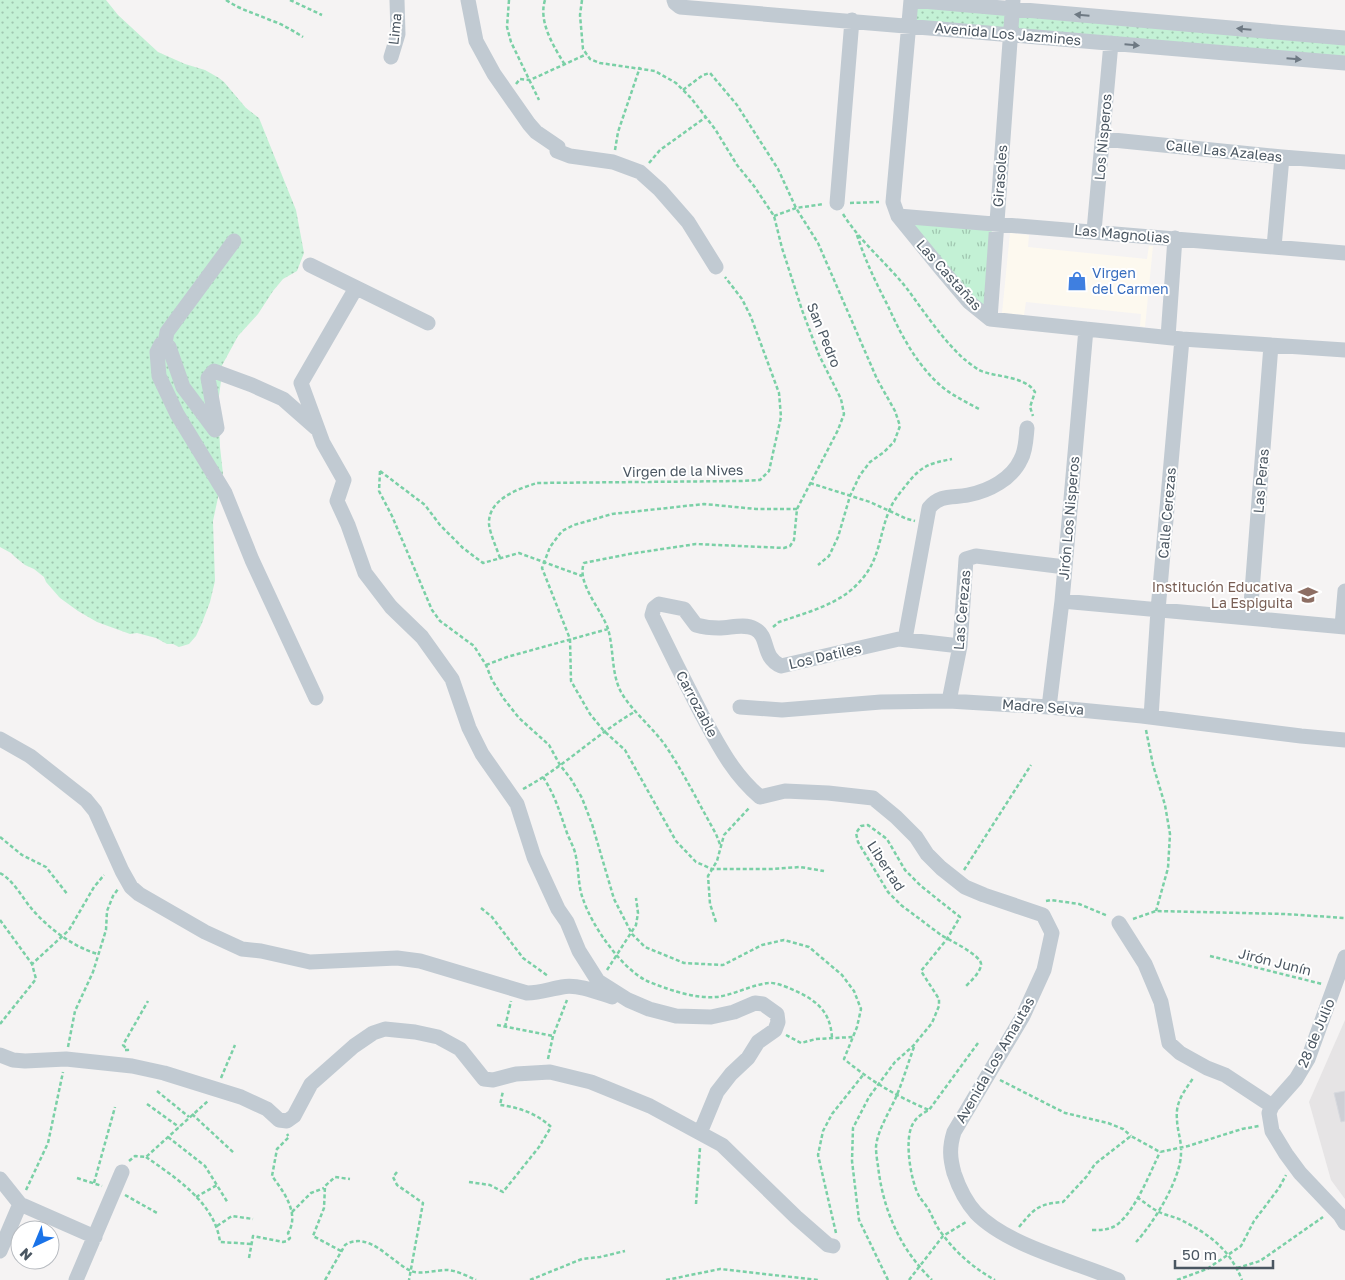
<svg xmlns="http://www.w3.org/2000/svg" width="1345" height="1280" font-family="'Golos Text',sans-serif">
<defs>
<pattern id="grass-dots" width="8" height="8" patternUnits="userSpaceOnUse" patternTransform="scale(1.25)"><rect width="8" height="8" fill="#c3f1d5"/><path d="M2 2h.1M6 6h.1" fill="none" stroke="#a0c6b0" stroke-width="1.8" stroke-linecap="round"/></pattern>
<pattern id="park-tufts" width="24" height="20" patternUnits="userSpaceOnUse" patternTransform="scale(1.25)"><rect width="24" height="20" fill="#c3f1d5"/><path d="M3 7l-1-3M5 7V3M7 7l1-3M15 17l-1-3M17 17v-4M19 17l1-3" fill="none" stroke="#a0c6b0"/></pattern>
</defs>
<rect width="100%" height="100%" fill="#f5f3f3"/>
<path fill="#fdf9ef" d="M1010,233L1029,235L1028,247L1147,259L1149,246H1153L1145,327L1140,326L1141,314L1026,302L1024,315L1002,313Z"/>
<path fill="#e6e4e5" d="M1345,1020V1199L1331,1180L1309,1102Z"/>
<path fill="url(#grass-dots)" d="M0,0H106L118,15L158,52L185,64L205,70L219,78L224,82L246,108L259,118L296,210L304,253L297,271L283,279L273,291L258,314L238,336L219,371L221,381L218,403L220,447L223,474L213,521L215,581L210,602L202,623L196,636L189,644L179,647L173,644H167L156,638L137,633L130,634L97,622L78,611L60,598L46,582L44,577L34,569L25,565L15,557L11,553L0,547Z
M911,0L1345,38V63L909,25Z"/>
<path fill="url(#park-tufts)" d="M909,221L992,227L987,310L979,306Z"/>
<path fill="#cdcfd5" stroke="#d7d9de" d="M1345,1091V1121L1341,1122L1334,1093Z"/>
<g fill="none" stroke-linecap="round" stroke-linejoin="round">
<path stroke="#7ad0a6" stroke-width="2.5" stroke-dasharray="4 2.5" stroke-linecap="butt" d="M226,0C241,10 254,13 270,20C282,24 292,30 303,37
M290,0L322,15
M509,0L507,27L511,42L539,100
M545,0C538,22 554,47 565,65
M582,0L580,15L583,49L590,59L600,63L655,71L676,83L691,98L715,129L737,165L754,186L774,216L782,248L802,310L819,355L841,399L844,414L838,430L797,509L794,540L790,546L784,548L696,544L629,554L584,563C576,583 602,610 608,629C614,649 611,673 621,692C631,710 653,728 665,745C684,773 699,804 716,834L721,847
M516,84L520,79L530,80L587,54
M683,90L703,75L710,73L737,105L778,169L796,208L818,243L877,379L895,411L900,426L894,442L884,452L870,462L860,475L850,496L838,537L829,556L818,565
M615,150L618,132L640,67
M649,163L660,150L706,117
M850,203L879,202
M843,214C861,243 888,264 908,290C925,313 942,339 964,359C968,362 974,367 979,370C996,378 1024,375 1035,392L1030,407L1033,416
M774,216L796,208L824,204
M857,235C865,260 876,283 888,306C901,335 917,365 941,386C953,396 968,403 981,410
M380,471L379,491L392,516L432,610L440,621L474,646L486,665L492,680L504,699L519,718L549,745L560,765L571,779L582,798L592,824L614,899L632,934L645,947L684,963L723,965L762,945L784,940L809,947L842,975L854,991L861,1009L857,1027L844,1059C872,1082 896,1096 929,1110
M380,471L425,505L440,525L463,548L483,563L519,553L582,576
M810,483L870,502L907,519L915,521
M797,509H756L704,504L612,514L574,525L562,531L550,547L542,568L570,639L571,681L590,714L604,731L625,750L676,841L696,862L712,869H772L800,867L824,871
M500,558C497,549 490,534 489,524C488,499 518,489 537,483L742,481L760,480L769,471L781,417L779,393L751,317L742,299L725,277
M773,627L779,622C808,612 842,604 862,579C881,557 879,533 890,509C894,499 901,492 907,484C921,466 930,463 952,459
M486,665L507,657L608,629
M1146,730L1153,765L1165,805L1170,834L1168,868L1156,911
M543,777C555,795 560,813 567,833C570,841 575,849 576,857C579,871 578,886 583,899C592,926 621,968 647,981C666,989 695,999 716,997C734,995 751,985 768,983C774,982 784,986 789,988C815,999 831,1010 832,1039
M523,789C564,767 596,734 636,711
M0,837L22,855L46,867L68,895
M964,870L1031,765
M0,873C13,880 22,897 31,908C48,928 73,947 98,954
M1046,901L1051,900L1079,904L1108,916
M481,908L492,917L523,958L548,976
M1133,919L1156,911L1285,914L1345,918
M0,920L32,964
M716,922L710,904L708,876L717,861L724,835L750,807
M1210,956L1322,984
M607,970L636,925L638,913L636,898
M0,1024L36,979L32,964L69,930L94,887L104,875
M497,1025L553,1036
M505,1027L511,1001
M786,1035L801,1043L816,1039L853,1037
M978,1043L929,1110C921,1114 914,1119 911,1128C905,1145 911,1181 919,1196C922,1201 927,1206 930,1212C934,1220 937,1228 943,1235C957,1254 975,1269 995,1280
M68,1047L75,1011L93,972L106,930L107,911L113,896L118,889
M914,1047C908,1063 903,1081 896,1097C890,1111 877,1131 876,1147C876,1153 877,1160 878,1166C883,1210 900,1249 932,1280
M125,1050H128L123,1045L148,1001
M548,1059L553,1036L567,1000
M221,1078L235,1045
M1000,1080L1065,1113L1108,1123L1123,1129L1131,1136
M157,1091L189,1117
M147,1104L179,1127
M192,1114L234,1153
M168,1137L205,1166L228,1203
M146,1157C176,1178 215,1203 220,1242L252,1244
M129,1161L135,1156L146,1157L209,1100
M397,1172L393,1177L397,1185L423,1203L409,1280
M77,1178L102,1186
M469,1182L490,1185L503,1192L539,1147L551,1127C538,1114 518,1107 500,1105L503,1091
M94,1183L115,1107
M26,1190L48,1143L63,1072
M125,1195L157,1213
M196,1197L217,1185
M1137,1197C1144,1202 1150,1207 1157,1211C1164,1215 1172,1216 1179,1219C1209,1234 1229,1248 1242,1280
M696,1204L700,1148
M292,1212L311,1193L324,1188
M217,1226L232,1216L253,1219
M1019,1227C1035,1208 1038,1204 1063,1202L1087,1176L1095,1164L1131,1136L1160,1152L1188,1146L1242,1129L1259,1126
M1092,1230C1102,1230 1110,1230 1118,1224C1136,1209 1150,1173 1160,1152
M836,1233L818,1155L823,1131L832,1114L863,1075
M1136,1242C1153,1224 1181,1179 1181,1153C1182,1142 1177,1130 1177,1119C1175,1102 1185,1090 1194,1077
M341,1251L313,1236L324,1208L325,1186L335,1177L350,1179
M249,1258L253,1236L283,1242L287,1241L290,1238L288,1233C300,1214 284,1192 272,1176L277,1149L289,1137L287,1134
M1237,1268L1260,1261L1323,1217
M325,1280L345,1245C369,1230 391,1262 411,1271C420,1275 436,1270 446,1270C456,1270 467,1276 476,1280
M530,1280L582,1259L600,1257L625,1251
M666,1280L720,1269L818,1280
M888,1280L859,1220L852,1161L853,1128L869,1097L895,1062L913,1046L932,1023L939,1006V999L921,971L947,939L960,917L921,886L905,870L887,839L868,825L861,826L856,833L858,842L888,892L901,905L941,935C949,940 983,956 981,965C980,973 970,982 965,987
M909,1280L943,1236L966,1222
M1177,1280L1207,1269L1241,1246L1254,1221L1279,1188L1286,1175"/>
<path stroke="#c1cad2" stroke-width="15" d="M468,0L476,41L494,74L529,124L536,132L558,147L557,151L570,156L613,162L640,172L660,190L688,222L716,267
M674,0L675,3L680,7L1345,63
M911,0L893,202L898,216L942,270L969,302L990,319L1182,339L1345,350
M911,0L1345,38
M391,57L398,34L397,0
M1103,139L1282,157L1345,162
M837,203L852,20
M898,216L1345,253
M1094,231L1111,43
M1274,247L1282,157
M310,265L428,323
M356,288L301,383L323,443L344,480L337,501L348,525L365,573L391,607L422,637L452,679L469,728L482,754L517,804L534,857L558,909L567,922L579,951L598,981L628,1000L649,1009L676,1016L711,1017L734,1012L755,1003L763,1004L777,1014L778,1022L775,1030L758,1042L748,1058L731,1074L717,1092L700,1133
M990,319L1013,0
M1168,337L1175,238
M165,343L167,332L234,241
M1062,601L1345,627
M1250,617L1271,345
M1342,626L1345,591
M905,639L929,508C940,494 953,498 968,495C989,491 1012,479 1021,459C1026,450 1026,438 1027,428
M960,646L899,639L781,666C761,657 770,637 755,629C744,623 731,628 719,628C711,628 703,627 696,625L684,609L659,604L654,608L652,615C668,648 685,682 702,715C719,746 733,774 760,797L785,791L828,793L873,798L896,817L916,837L927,854L941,868L965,887L984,895L1043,915L1052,933L1044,970L1023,1016L954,1132C949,1148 950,1158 954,1173C959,1188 966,1202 976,1213C1008,1246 1076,1262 1118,1280
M316,698L252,560L225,493L177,414L159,376L157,352L161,344L165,343L169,347L183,387L215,430L217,428L208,378L214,371L252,385L283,399L316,428
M949,701L960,646L966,559L976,556L1065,567
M740,707L782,710L881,702L949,701L1049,707L1142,716L1301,736L1345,740
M1049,707L1062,601L1086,329
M1151,717L1158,610L1182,339
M0,739L30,756L86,800L95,811L122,871L131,887L139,894L205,932L242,949L261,951L310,962L397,958L420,961L527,993C540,993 550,989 562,987C578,984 597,992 612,997
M1119,923L1145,964L1161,1002L1169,1043L1180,1053L1207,1068L1225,1075L1272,1106
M1345,957L1308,1059L1296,1079L1272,1106L1269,1113L1272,1131L1286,1154L1300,1173L1340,1215L1345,1223
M0,1055L13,1060L25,1061L66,1059L132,1066L164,1073L241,1097L267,1109L279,1120L287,1121L294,1116L311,1084L354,1046L373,1033L385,1029L415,1032L438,1037L460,1049L484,1079L493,1080L516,1074L550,1072L591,1082L650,1106L722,1145L796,1217L828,1245L833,1246
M0,1179L20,1204L95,1237
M0,1251L20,1204
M76,1280L122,1172"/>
</g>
<defs><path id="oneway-solid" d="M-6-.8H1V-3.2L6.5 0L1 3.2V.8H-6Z" transform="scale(1.25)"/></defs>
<g fill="#6e7983">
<use href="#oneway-solid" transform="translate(1082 15) rotate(-175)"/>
<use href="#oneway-solid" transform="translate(1244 29) rotate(-175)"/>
<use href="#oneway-solid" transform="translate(1132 45) rotate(5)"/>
<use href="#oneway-solid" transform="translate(1294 59) rotate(5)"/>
</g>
<defs>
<symbol id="shop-bare" viewBox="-9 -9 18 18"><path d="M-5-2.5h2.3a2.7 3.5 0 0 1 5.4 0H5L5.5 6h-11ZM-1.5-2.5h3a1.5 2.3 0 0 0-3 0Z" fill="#3f7fe0" stroke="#fff" stroke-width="2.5" paint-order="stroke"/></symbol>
<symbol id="school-bare" viewBox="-9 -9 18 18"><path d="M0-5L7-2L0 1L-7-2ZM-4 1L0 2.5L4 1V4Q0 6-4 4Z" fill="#8d6e63" stroke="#fff" stroke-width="2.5" paint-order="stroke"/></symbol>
</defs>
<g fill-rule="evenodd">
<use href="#shop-bare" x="1063" y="267" width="28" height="28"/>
<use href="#school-bare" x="1294" y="581" width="28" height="28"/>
</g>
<g text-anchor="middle" stroke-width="4" stroke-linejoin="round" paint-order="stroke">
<g font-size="14" fill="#4a5661" stroke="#fff">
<text transform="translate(395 29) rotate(-84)" y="5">Lima</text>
<text transform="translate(1008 34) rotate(5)" y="5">Avenida Los Jazmines</text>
<text transform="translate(1103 137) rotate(-85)" y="5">Los Nisperos</text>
<text transform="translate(1224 151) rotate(6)" y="5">Calle Las Azaleas</text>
<text transform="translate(1000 176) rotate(-86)" y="5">Girasoles</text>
<text transform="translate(1122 234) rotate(5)" y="5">Las Magnolias</text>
<text transform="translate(949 275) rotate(48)" y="5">Las Castañas</text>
<text transform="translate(824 335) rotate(68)" y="5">San Pedro</text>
<text transform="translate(683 471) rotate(-1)" y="5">Virgen de la Nives</text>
<text transform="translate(1261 481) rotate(-85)" y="5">Las Peras</text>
<text transform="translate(1167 513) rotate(-85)" y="5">Calle Cerezas</text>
<text transform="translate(1069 518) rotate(-85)" y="5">Jirón Los Nisperos</text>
<text transform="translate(962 610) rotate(-85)" y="5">Las Cerezas</text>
<text transform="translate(825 656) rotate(-13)" y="5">Los Datiles</text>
<text transform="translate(697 704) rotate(62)" y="5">Carrozable</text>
<text transform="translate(1043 707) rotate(4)" y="5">Madre Selva</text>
<text transform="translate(886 866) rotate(57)" y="5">Libertad</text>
<text transform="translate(1275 962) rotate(14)" y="5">Jirón Junín</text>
<text transform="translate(1316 1033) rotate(-67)" y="5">28 de Julio</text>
<text transform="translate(995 1060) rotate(-60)" y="5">Avenida Los Amautas</text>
</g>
<g font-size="14" fill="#366cbe" stroke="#fff" text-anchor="start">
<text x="1092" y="278">Virgen<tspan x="1092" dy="16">del Carmen</tspan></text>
</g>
<g font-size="14" fill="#785e54" stroke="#fff" text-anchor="end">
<text x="1293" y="592">Institución Educativa<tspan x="1293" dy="16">La Espiguita</tspan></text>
</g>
</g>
<g transform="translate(35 1245) rotate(224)"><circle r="24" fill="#ffffff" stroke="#b7bbc0"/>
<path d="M0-4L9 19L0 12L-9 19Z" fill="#1a73e8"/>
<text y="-8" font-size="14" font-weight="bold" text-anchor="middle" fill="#4a5661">N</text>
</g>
<path d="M1175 1260v8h98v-8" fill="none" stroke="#4a5661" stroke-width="2.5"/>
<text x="1182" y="1260" font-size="15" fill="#4a5661" stroke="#ffffff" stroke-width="4" paint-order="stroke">50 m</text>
</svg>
